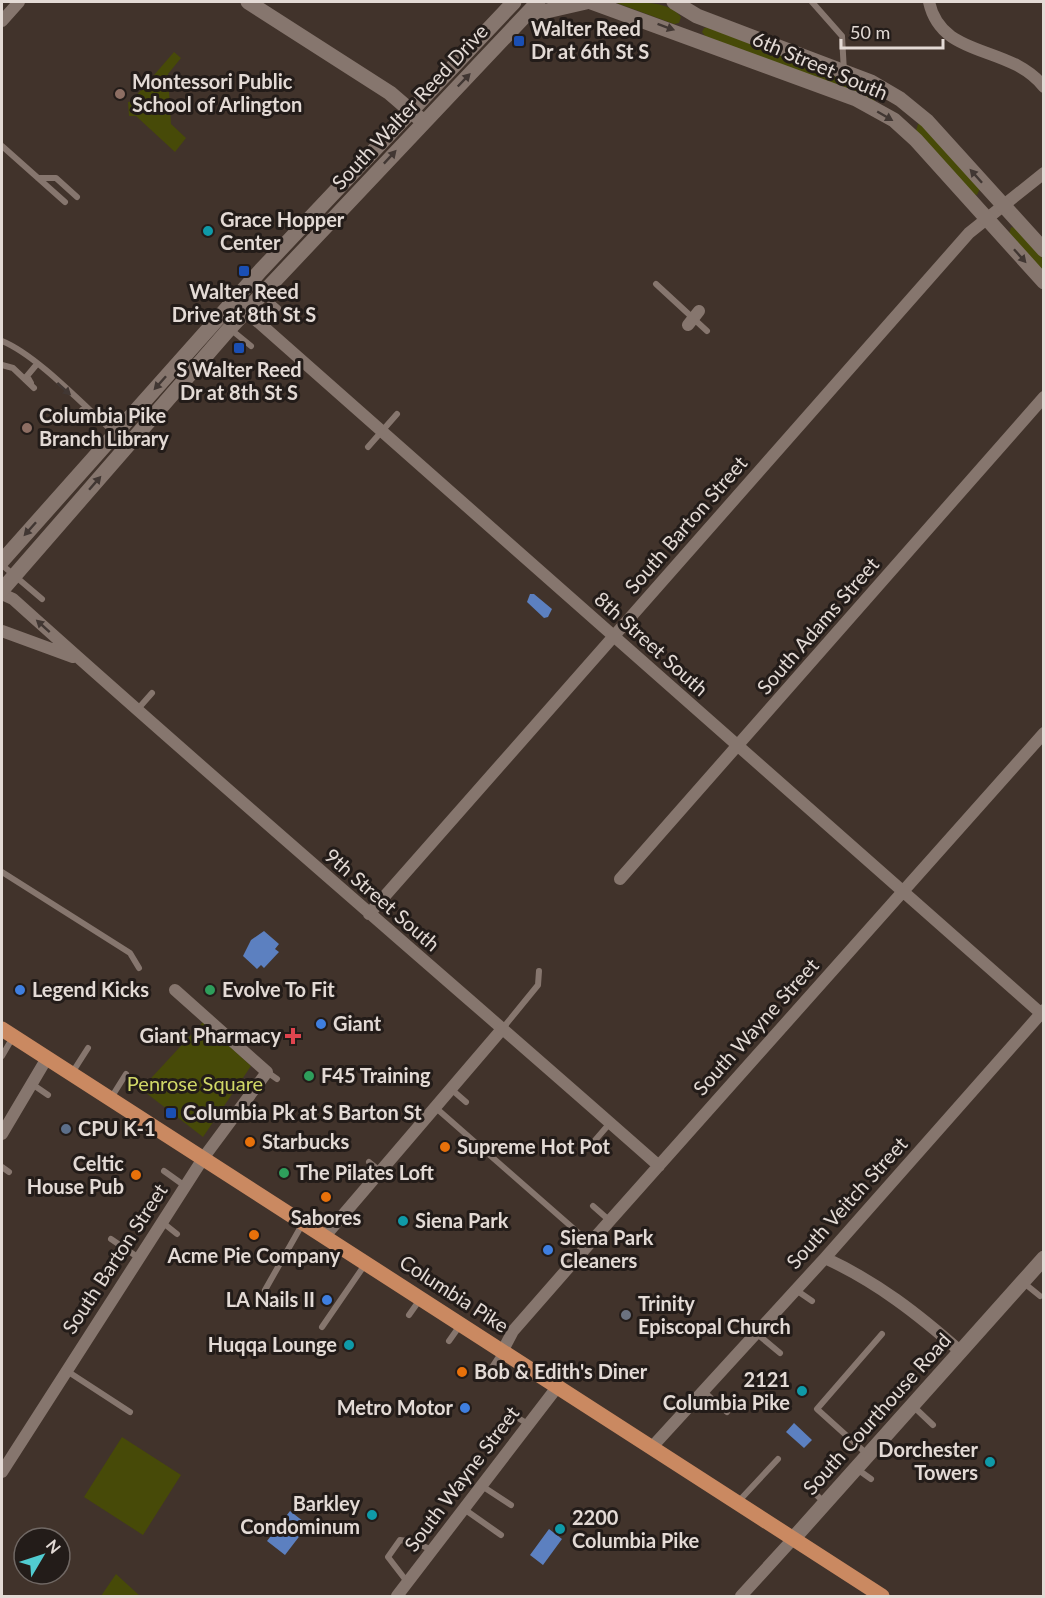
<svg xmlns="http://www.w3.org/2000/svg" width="1045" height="1598" font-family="Lato,sans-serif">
<rect width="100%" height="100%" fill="#41332b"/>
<path fill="#474a08" d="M614,2C636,2 669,0 681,17L679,23L674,24Z
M709,27L878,92L880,95L874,101L705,36L702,32L704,28Z
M174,52L181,58L168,74L171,124L186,138L175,152L136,116H129L128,102L135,101V97Z
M918,124L923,125L980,188L977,195L973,194L916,131Z
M1011,227L1015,228L1043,259V273L1009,234Z
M203,1022L251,1066L203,1137L141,1089Z
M122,1437L181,1475L143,1535L84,1497Z
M116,1574L140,1596H101Z"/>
<path fill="#5c80c0" d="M530,594H534L552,609L548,617L544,618L527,602Z
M264,931L279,944L275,949L279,952L264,968L261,965L257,969L243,956L251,940Z
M794,1423L812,1440L804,1448L786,1432Z
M290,1511L308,1525L285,1555L267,1541Z
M549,1529L562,1539L543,1565L530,1555Z"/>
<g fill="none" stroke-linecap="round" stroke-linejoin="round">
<path stroke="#86766e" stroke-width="6" d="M812,2L842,36L844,72
M2,146L65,202
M38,178H56L77,197
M249,283L278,308
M656,284L707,331
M229,328L251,346
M2,341C41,357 93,416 128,445
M2,365L13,368L34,388
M31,383L27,376L37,364
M62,412L76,416L85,407
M368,447L397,414
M2,565L42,599
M137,710L152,693
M2,872L130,953L139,968
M503,1028L538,985L539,971
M2,1056L13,1037
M267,1072L277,1079
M72,1073L88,1048
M32,1084L48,1095
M451,1089L466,1102
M111,1098L126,1074
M436,1108L590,1243
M591,1145L610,1123
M369,1162L380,1171
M2,1167L9,1172
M164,1171L185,1186
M593,1206L610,1221
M162,1222L177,1234
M111,1239L139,1258
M1024,1283L1040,1296
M265,1290L303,1223
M796,1290L812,1301
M409,1315L421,1298
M322,1327L366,1263
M756,1333L780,1353
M449,1341L461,1324
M491,1369L502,1352
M67,1371L130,1412
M703,1391L727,1412
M913,1406L933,1425
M513,1415L528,1424
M868,1455L817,1409L882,1334
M857,1469L871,1479
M482,1486L511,1505
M808,1487L825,1503
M738,1502L778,1459
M464,1509L501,1535
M408,1583L388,1557L400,1540L414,1542L432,1550"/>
<path stroke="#86766e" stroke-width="12" d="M929,2C942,60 1009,43 1044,87
M2,21L19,2
M240,306L1044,1016
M688,325L699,311
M2,594L13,599C226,791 444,976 659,1166
M2,631L73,657
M620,879L1044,397
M369,914L969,233L1044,173
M2,1134L47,1058
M325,1236L503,1028
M825,1258C877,1282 918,1314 961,1352
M503,1350L513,1331L590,1243L1044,733
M652,1447L825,1258L1044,1010
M2,1472L204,1157L267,1072L175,990
M397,1596L558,1386
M741,1596L793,1539"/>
<path stroke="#86766e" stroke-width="15" d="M248,2L390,93L419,118
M591,2L856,99L894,120L916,140L1044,282
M674,2L697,16L871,82L900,99L927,121L1044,250
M525,16L586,2
M2,561L261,270L514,2
M2,590L230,328L538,2
M793,1539L1044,1258"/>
<path stroke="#ca8961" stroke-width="15" d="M2,1029L882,1596"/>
</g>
<defs><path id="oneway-solid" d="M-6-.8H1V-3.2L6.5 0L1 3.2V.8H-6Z" transform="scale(1.5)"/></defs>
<g fill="#413733">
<use href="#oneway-solid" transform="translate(666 27) rotate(20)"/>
<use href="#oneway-solid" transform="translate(464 80) rotate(-46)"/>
<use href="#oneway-solid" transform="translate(885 116) rotate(30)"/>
<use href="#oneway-solid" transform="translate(390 157) rotate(-47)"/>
<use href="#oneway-solid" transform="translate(976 176) rotate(-132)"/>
<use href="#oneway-solid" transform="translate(1020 256) rotate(48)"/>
<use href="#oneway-solid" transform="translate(160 383) rotate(132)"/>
<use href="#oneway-solid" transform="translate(64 389) rotate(42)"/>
<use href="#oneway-solid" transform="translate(95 483) rotate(-49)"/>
<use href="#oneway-solid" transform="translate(30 529) rotate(132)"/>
<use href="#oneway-solid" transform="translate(43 626) rotate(-138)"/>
</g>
<g fill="#1a4fb4" stroke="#231c19" stroke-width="2">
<rect x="513" y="35" width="12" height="12" rx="3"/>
<rect x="238" y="265" width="12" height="12" rx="3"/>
<rect x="233" y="342" width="12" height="12" rx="3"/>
<rect x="165" y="1107" width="12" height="12" rx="3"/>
</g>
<g fill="#8d6e63" stroke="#231c19" stroke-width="2">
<circle cx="120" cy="94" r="6"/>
<circle cx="27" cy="428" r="6"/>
</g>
<g fill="#0f9aa8" stroke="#231c19" stroke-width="2">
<circle cx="208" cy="231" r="6"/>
<circle cx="403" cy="1221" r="6"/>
<circle cx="349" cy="1345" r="6"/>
<circle cx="802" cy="1391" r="6"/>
<circle cx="990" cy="1462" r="6"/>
<circle cx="372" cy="1515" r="6"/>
<circle cx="560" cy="1529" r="6"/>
</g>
<g fill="#3f7fe0" stroke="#231c19" stroke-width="2">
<circle cx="20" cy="990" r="6"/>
<circle cx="321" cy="1024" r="6"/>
<circle cx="548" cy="1250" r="6"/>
<circle cx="327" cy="1300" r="6"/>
<circle cx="465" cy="1408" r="6"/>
</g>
<g fill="#2e9e5b" stroke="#231c19" stroke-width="2">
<circle cx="210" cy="990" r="6"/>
<circle cx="309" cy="1076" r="6"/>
<circle cx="284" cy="1173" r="6"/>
</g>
<path fill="#e0444e" stroke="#231c19" stroke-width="2" d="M290 1027h6v6h6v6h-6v6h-6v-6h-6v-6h6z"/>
<circle fill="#5c6f8a" stroke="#231c19" stroke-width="2" cx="66" cy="1129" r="6"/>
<g fill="#e8710a" stroke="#231c19" stroke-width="2">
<circle cx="250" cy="1142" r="6"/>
<circle cx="445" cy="1147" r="6"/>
<circle cx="136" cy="1175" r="6"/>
<circle cx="326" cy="1197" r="6"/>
<circle cx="254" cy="1235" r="6"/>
<circle cx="462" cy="1372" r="6"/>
</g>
<circle fill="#6b7280" stroke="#231c19" stroke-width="2" cx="626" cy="1315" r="6"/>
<g text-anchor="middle" stroke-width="6" stroke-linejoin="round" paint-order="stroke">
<g font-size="20" font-weight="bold" fill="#e3dad5" stroke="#231c19" text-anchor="start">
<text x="531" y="36">Walter Reed<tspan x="531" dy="23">Dr at 6th St S</tspan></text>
<text x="132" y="89">Montessori Public<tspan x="132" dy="23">School of Arlington</tspan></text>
<text x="220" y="227">Grace Hopper<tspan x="220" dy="23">Center</tspan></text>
<text x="244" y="299" text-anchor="middle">Walter Reed<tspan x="244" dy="23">Drive at 8th St S</tspan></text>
<text x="239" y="377" text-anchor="middle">S Walter Reed<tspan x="239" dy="23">Dr at 8th St S</tspan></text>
<text x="39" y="423">Columbia Pike<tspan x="39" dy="23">Branch Library</tspan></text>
<text x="32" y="997">Legend Kicks</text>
<text x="222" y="997">Evolve To Fit</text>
<text x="333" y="1031">Giant</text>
<text x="281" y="1043" text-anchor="end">Giant Pharmacy</text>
<text x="321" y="1083">F45 Training</text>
<text x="183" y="1120">Columbia Pk at S Barton St</text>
<text x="78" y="1136">CPU K-1</text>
<text x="262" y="1149">Starbucks</text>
<text x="457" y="1154">Supreme Hot Pot</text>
<text x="124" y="1171" text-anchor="end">Celtic<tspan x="124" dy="23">House Pub</tspan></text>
<text x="296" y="1180">The Pilates Loft</text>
<text x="326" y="1225" text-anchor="middle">Sabores</text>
<text x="415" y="1228">Siena Park</text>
<text x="560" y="1245">Siena Park<tspan x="560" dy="23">Cleaners</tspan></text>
<text x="254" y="1263" text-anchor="middle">Acme Pie Company</text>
<text x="315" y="1307" text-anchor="end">LA Nails II</text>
<text x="638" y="1311">Trinity<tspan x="638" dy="23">Episcopal Church</tspan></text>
<text x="337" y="1352" text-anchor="end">Huqqa Lounge</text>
<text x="474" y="1379">Bob &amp; Edith's Diner</text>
<text x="790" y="1387" text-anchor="end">2121<tspan x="790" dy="23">Columbia Pike</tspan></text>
<text x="453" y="1415" text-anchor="end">Metro Motor</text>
<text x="978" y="1457" text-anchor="end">Dorchester<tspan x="978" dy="23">Towers</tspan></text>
<text x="360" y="1511" text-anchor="end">Barkley<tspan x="360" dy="23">Condominum</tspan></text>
<text x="572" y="1525">2200<tspan x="572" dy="23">Columbia Pike</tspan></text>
</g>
<g font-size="20" fill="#e3dad5" stroke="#231c19">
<text transform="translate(820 66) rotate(23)" y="7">6th Street South</text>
<text transform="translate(410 107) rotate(-47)" y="7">South Walter Reed Drive</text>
<text transform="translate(686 525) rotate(-49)" y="7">South Barton Street</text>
<text transform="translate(818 626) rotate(-49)" y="7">South Adams Street</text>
<text transform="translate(651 644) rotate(42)" y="7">8th Street South</text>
<text transform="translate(382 900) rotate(41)" y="7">9th Street South</text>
<text transform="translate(756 1027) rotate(-48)" y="7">South Wayne Street</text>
<text transform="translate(847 1203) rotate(-48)" y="7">South Veitch Street</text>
<text transform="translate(115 1259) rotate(-57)" y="7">South Barton Street</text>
<text transform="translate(454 1294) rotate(33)" y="7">Columbia Pike</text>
<text transform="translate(877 1414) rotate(-48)" y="7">South Courthouse Road</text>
<text transform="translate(462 1479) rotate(-53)" y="7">South Wayne Street</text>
</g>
<g font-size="20" fill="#d1d867" stroke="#231c19">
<text x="195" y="1091">Penrose Square</text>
</g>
</g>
<rect width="1045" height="1598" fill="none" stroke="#e3dad5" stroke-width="6"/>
<g transform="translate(42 1556) rotate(51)"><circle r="28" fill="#231c19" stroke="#706864" stroke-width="1.5"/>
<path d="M0-4.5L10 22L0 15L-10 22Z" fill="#51ccd1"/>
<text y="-9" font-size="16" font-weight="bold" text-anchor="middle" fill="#e3dad5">N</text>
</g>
<path d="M841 39v9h102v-9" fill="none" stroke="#e3dad5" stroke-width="3"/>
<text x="850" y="39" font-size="18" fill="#e3dad5" stroke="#231c19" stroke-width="4.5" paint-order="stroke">50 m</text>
</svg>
